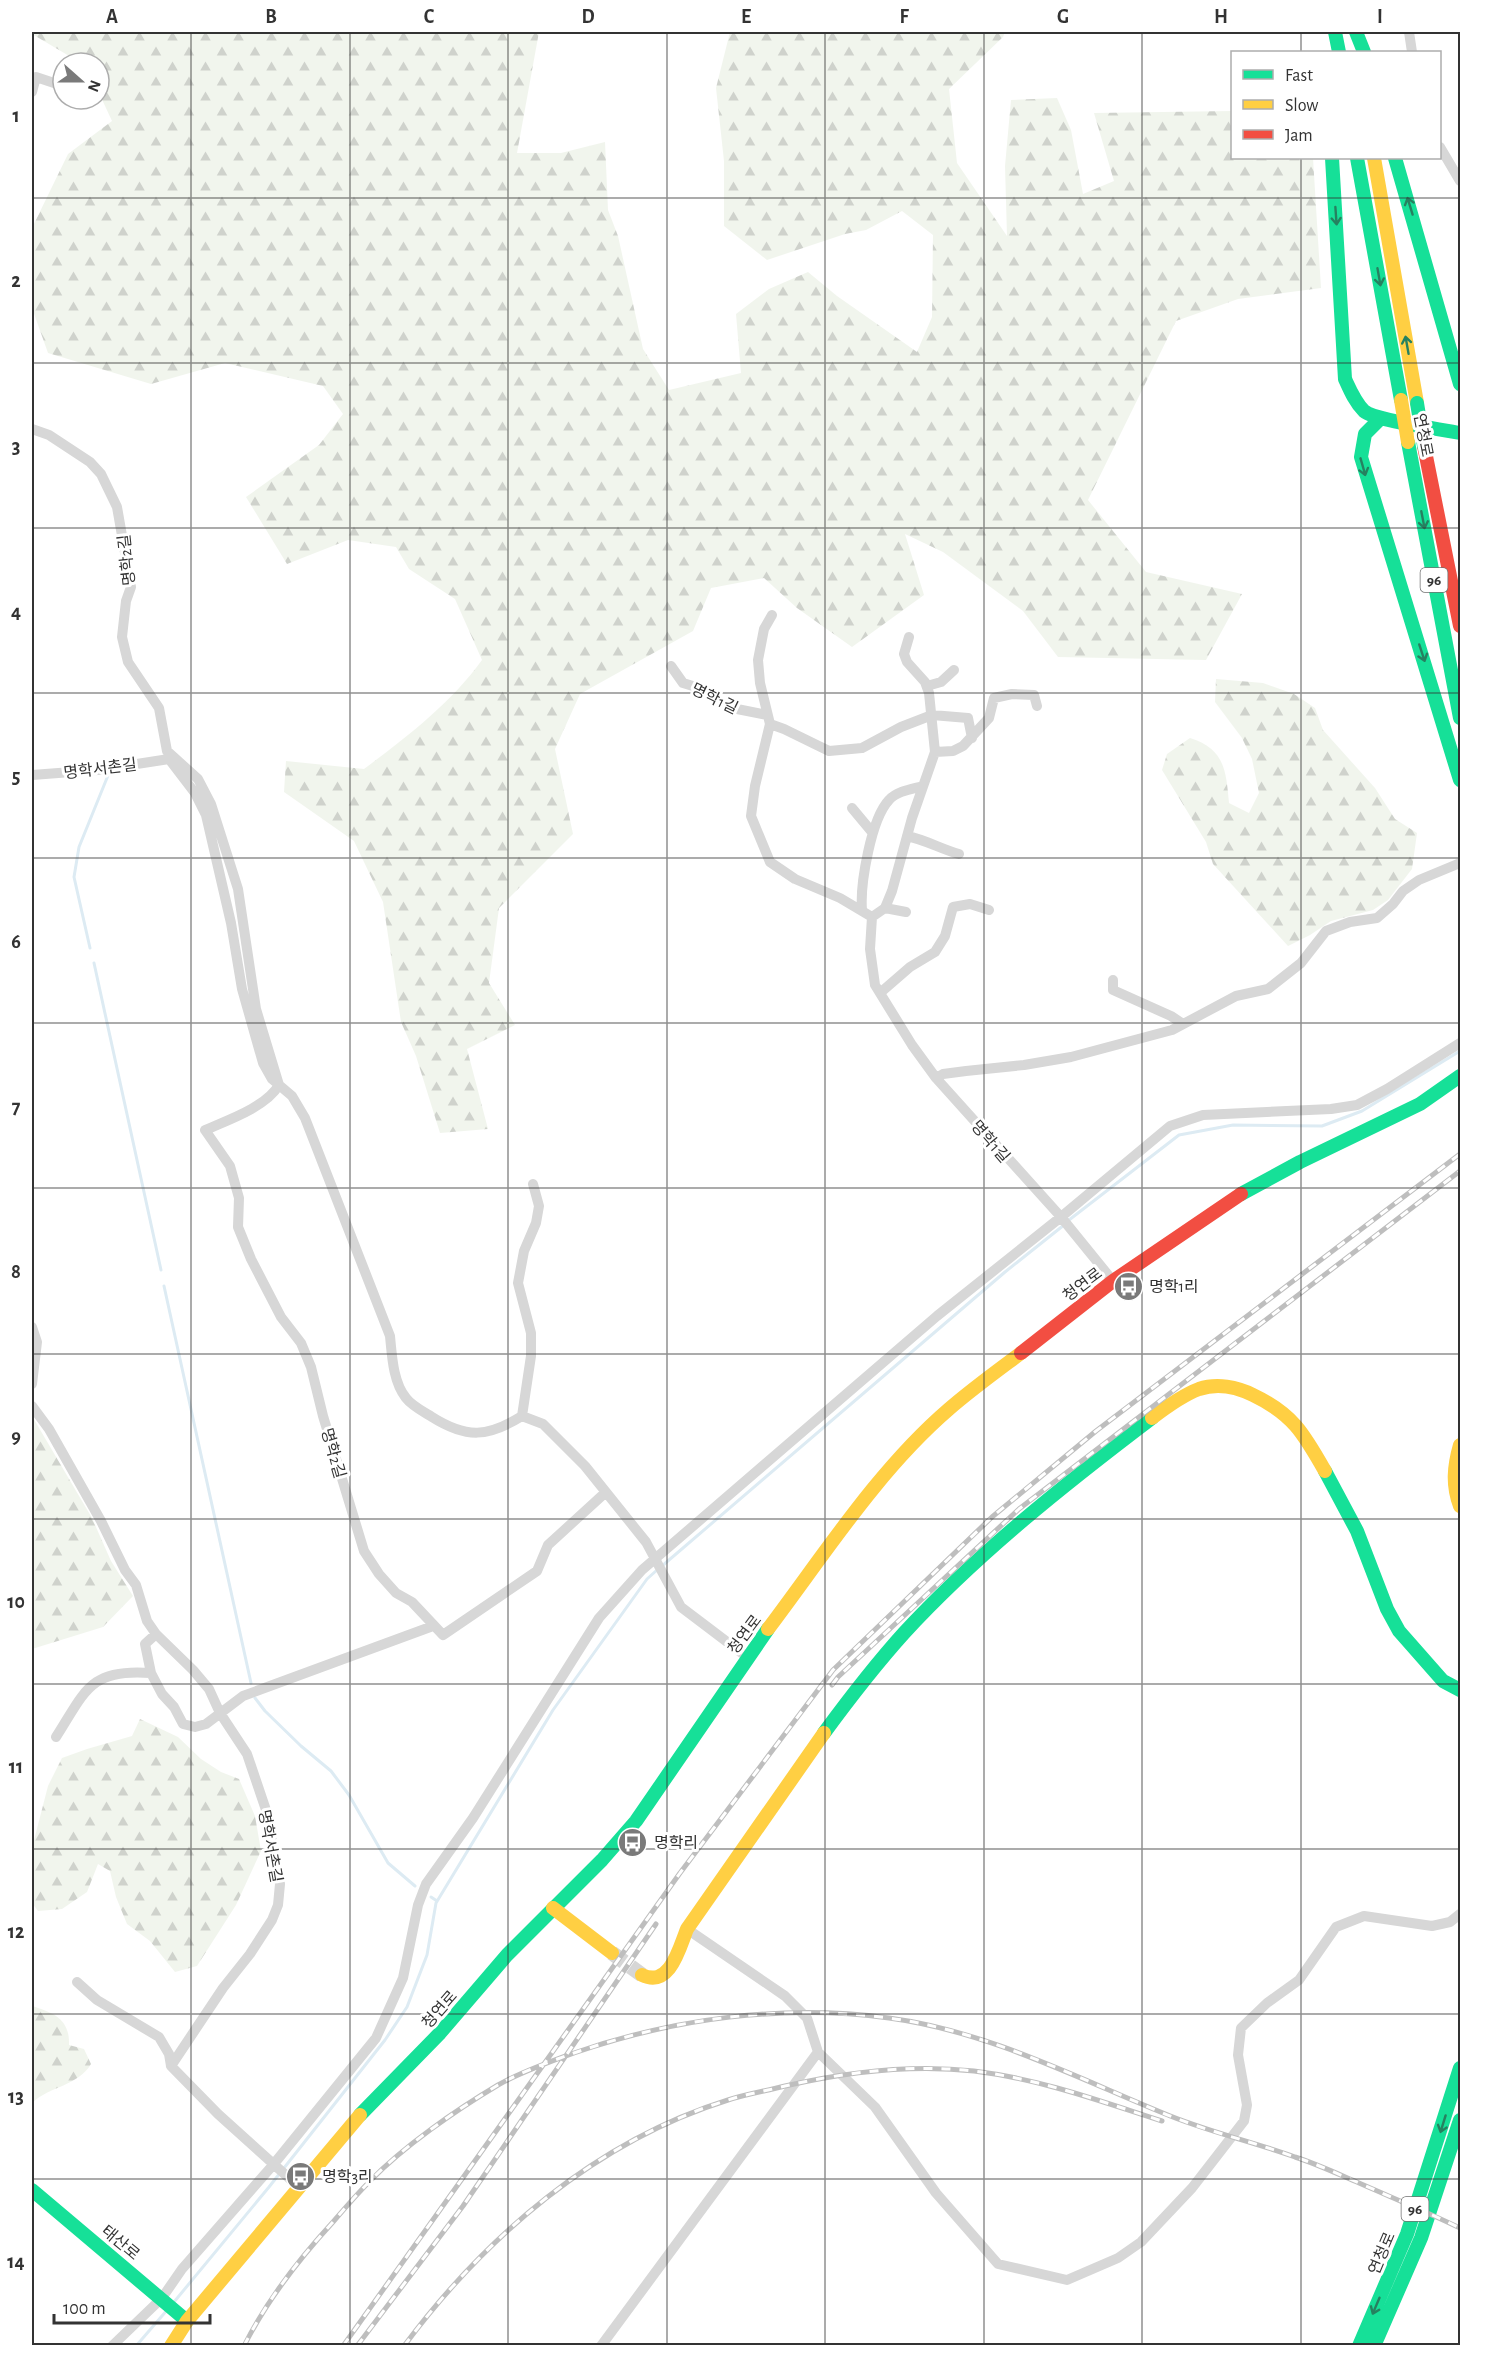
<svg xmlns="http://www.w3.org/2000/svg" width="1492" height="2377" font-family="'Alegreya Sans','Noto Sans KR',sans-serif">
<defs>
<pattern id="forest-firs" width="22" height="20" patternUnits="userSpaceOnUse" patternTransform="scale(1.5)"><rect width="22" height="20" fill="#f1f5ed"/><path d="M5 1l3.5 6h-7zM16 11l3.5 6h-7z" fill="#cfd2cc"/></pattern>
</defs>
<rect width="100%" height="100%" fill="#fff"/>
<path fill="url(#forest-firs)" d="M32,32H539L517,153H561L605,142L608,210L618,236L643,349L669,390L741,373L736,314L769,289L808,272L837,296L917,352L932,317L933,235L902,211L866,230L845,234L767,260L724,226V161L716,88L730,32H1005L1003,37L949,89L957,163L1007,236L1005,166L1011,100L1057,98L1071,130L1083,194L1114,181L1094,113L1232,111V158H1313L1321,288L1238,299L1176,321L1088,500L1146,572L1242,594L1206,660L1058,657L1023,611L943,552L905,534L924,595L852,647L797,608L764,578L711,588L693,631L580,694L555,749L573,834L499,908L489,983L515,1025L467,1049L488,1129L440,1133L416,1056L401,1022L383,902L354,841L284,792L286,761L364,769C407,737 451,703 482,660L455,599L409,569L396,547L348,540L287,564L246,497L319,445L343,414L323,386L225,363L151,384L48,353L32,308V228L68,154L112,121L99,93V63H81L32,34Z
M1216,679L1263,683L1294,694L1315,708L1323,730L1375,788L1395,819L1417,833L1412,869L1388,900L1373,910L1331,921L1310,935L1288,946L1213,864L1206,842L1162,770L1167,754L1190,738C1225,749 1226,771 1229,803L1249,813L1259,793L1252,759L1242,738L1215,702Z
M32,1416L92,1518L111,1561L133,1596L103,1627L32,1649Z
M140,1719L178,1737L201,1759L221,1772L239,1779L255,1816L261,1851L236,1905L197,1966L175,1972L150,1941L127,1924L116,1897L110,1871L98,1864L87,1892L62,1909L38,1911L32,1903V1848L48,1786L62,1758L87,1749L132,1736Z
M32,2006C54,2013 70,2019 69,2045L84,2049L91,2064C78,2086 50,2086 32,2103Z"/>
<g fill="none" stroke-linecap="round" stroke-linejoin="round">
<path stroke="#ddebf3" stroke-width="3" d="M90,948L74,877L79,847L109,773
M94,963L161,1270
M1069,1220L1179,1135L1233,1125L1322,1126L1362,1111L1460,1051
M164,1286L251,1683
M662,1566L1005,1272L1064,1225
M255,1698L265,1711L301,1746L331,1771L349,1795L388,1863L415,1886
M431,1897L437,1901
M174,2302L269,2187L385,2040L407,2007L427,1955L436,1903L553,1710L647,1579L657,1570
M136,2346L168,2309"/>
<path stroke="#d6d6d6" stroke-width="15" stroke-dasharray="15 8" stroke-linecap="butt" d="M612,1953L642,1975"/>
<path stroke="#d7d7d7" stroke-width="10" d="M1409,32L1412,52
M32,92L36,77L63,86
M1440,147L1460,181
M32,429L49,435L90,462L101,474L117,507L131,587L126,601L122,637L128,662L159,708L167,751L198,779L211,804L238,889L256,1009L279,1085C266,1107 228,1120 205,1130L230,1166L239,1198L238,1227L251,1259L281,1317L301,1343L311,1367L323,1416L364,1551L379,1574L396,1593L412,1602L443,1635L537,1571L548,1545L606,1492
M772,615L764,629L758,660L760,683L770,724L755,786L751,816L770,862L795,879L840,898L872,917
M909,637L904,654L907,662L925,682L929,693L935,752L912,818L892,891L885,908L872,917L870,949L875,985L912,1045L936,1078L1061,1217L1113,1281
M671,666L683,683L706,690L727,707L767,715
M927,686L941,682L954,670
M770,724L784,729L829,751L862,748L901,727L932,715L968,718L972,738
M935,752L953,751L963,746L989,718L994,698L1012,694L1034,695L1037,706
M169,759L195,793L206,815L231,923L242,989L263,1063L272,1079L292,1096L305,1118L390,1336C392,1356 393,1382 406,1398C412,1406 424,1412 432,1417C467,1439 488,1437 522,1416
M32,775L98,770L169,759
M852,808L872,832
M907,836C926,840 941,849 959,854
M885,908L906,912
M862,910C860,884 871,819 889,800C897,791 912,789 923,786
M1113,980V990L1171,1016L1183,1024
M880,993L910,967L935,952L945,936L953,907L970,904L989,910
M936,1078L943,1074L966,1071L1024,1065L1071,1057L1172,1030L1236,996L1268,989L1301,963L1326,931L1350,922L1377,918L1393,904L1403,891L1419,880L1460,863
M533,1184L539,1206L536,1223L524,1251L518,1283L531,1333V1356L522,1416L543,1424L585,1466L646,1542L681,1607L747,1657
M32,1327L37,1342L32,1384
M32,1406L49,1429L101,1521L125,1570L136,1585L147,1621L156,1634L193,1670L209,1689L220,1713L247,1754L266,1810L280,1884L278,1905L272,1920L250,1954L223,1988L171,2066L218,2114L299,2187
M156,1634L145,1644L151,1673L162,1694L174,1707L183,1724L195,1727L206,1724L243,1696L433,1626
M56,1737C85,1692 89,1668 151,1673
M687,1929L785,1996L807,2018L818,2052
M77,1982L97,2000L159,2037L169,2054L171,2066
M112,2346L162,2298L182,2269L273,2165L376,2038L403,1978L418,1905L426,1884L473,1818L599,1618L642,1570L937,1316L1061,1217L1170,1126L1203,1115L1331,1109L1357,1105L1387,1089L1460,1043
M601,2346L818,2052L875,2107L936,2193L998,2264L1067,2280L1118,2258L1141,2242L1192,2188L1244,2121L1247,2105L1238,2055L1241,2028L1267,2003L1299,1980L1336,1927L1364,1916L1432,1926L1450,1922L1460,1914"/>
<path stroke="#16e098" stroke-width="14" d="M1335,32L1339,52
M1356,32L1364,52
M1332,158L1345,379C1350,390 1355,402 1364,411C1376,421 1441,429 1460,433
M1357,158L1401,400
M1395,158L1460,384
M1381,418L1365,434L1361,457L1460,780
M1408,442L1460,718
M1241,1194L1300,1162L1420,1104L1460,1076
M1325,1471L1357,1531L1387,1609L1399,1631L1443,1681L1460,1690
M824,1733C849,1699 876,1664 904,1633C978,1553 1065,1484 1152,1418
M360,2115L440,2033L507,1955L602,1860L636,1821L768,1629
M32,2190L187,2321
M1359,2346L1407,2234L1460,2068
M1374,2346L1421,2238L1460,2120"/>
<path stroke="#ffcf43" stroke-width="14" d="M1374,158L1417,403
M1152,1418C1165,1408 1183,1395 1199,1389C1217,1383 1237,1387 1253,1395C1293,1414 1304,1434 1325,1471
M1460,1445C1454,1466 1452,1485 1460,1506
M768,1629C824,1555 878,1470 949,1409C972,1389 997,1371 1021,1353
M553,1908L612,1953
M642,1975C670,1988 679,1949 687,1929L824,1733
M171,2346L187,2321L360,2115"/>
<path stroke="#f24e42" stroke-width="14" d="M1424,446L1460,626
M1021,1353L1113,1281L1241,1194"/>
<defs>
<path id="rail" d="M832,1685L838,1677L1019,1509L1460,1171
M244,2346C267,2300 299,2259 333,2222C345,2208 357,2194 370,2181C404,2146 456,2110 498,2085C521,2072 549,2062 574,2053C675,2018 783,2004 889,2018C986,2031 1073,2076 1163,2113C1205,2131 1251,2141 1295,2157C1317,2164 1338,2174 1359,2183C1393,2198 1427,2212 1460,2228
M343,2346L680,1873L833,1670L992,1517L1096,1431L1460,1154
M357,2346L463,2206L656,1924
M404,2346C485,2237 596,2141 728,2100C746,2094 766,2091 785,2086C846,2072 911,2064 974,2071C1040,2079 1100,2101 1162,2121"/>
</defs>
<use href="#rail" stroke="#bebebe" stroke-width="5"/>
<use href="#rail" stroke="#fff" stroke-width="3" stroke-dasharray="9" stroke-linecap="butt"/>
<path stroke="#16e098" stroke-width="14" d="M1417,403L1424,446"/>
<path stroke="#ffcf43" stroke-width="14" d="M1401,400L1408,442"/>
</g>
<defs><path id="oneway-shaft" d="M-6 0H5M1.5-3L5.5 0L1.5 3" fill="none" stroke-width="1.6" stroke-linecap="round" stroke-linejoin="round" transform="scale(1.5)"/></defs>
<g stroke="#268160">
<use href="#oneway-shaft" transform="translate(1410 206) rotate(-107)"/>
<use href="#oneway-shaft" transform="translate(1336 216) rotate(86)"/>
<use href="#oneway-shaft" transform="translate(1379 277) rotate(80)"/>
<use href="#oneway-shaft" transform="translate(1407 345) rotate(-100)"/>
<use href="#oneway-shaft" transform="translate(1363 467) rotate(74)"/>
<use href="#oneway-shaft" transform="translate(1423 520) rotate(79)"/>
<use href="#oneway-shaft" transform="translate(1422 653) rotate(72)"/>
<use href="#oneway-shaft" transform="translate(1443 2124) rotate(107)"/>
<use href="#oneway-shaft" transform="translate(1376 2306) rotate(113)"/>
</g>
<path fill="none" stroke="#333" stroke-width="1.5" stroke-opacity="0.55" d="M191,32V2346M350,32V2346M508,32V2346M667,32V2346M825,32V2346M984,32V2346M1142,32V2346M1301,32V52M1301,158V2346M32,198H1460M32,363H1460M32,528H1460M32,693H1460M32,858H1460M32,1023H1460M32,1188H1460M32,1354H1460M32,1519H1460M32,1684H1460M32,1849H1460M32,2014H1460M32,2179H1460"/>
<defs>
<symbol id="bus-disc" viewBox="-11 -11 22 22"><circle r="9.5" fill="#7a7a7a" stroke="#fff"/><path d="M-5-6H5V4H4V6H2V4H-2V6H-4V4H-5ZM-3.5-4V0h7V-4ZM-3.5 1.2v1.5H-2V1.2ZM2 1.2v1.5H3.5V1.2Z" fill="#fff"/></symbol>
</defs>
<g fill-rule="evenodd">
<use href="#bus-disc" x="1112" y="1270" width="33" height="33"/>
<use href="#bus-disc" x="616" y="1826" width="33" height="33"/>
<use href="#bus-disc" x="284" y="2160" width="33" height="33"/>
</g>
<g text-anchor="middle" stroke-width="6" stroke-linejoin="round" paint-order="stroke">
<g fill="#fff" stroke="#707070" stroke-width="1.5">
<rect x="1420.5" y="568" width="27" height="24" rx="4.5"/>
<rect x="1401.5" y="2197" width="27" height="24" rx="4.5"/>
</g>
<g font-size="15" font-weight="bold" fill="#333">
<text x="1434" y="585">96</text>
<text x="1415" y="2214">96</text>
</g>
<g font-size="16" fill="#333" stroke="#fff">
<text transform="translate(1424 435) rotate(79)" y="6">연청로</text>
<text transform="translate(126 560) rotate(-96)" y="6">명학2길</text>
<text transform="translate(715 698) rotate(26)" y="6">명학1길</text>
<text transform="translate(100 768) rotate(-7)" y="6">명학서촌길</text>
<text transform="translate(991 1141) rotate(49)" y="6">명학1길</text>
<text transform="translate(1082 1284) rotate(-37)" y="6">청연로</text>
<text transform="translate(334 1453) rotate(74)" y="6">명학2길</text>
<text transform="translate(744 1634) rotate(-53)" y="6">청연로</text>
<text transform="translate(271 1846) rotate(80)" y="6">명학서촌길</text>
<text transform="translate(439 2009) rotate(-49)" y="6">청연로</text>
<text transform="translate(121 2242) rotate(40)" y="6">태산로</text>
<text transform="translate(1381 2253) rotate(-67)" y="6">연청로</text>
</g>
<g font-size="16" fill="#333" stroke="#fff" text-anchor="start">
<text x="1149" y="1292">명학1리</text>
<text x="654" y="1848">명학리</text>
<text x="322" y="2182">명학3리</text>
</g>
</g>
<rect width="1492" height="2377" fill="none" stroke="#ffffff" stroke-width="66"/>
<rect x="1231" y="51" width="210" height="108" fill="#ffffff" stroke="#adadad" stroke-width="1.5"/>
<rect x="1243" y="70" width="30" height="9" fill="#16e098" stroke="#adadad" stroke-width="1.5"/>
<text x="1285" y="81" font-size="18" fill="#333333">Fast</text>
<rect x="1243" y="100" width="30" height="9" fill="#ffcf43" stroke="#adadad" stroke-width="1.5"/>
<text x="1285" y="111" font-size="18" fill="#333333">Slow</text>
<rect x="1243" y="130" width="30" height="9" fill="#f24e42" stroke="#adadad" stroke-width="1.5"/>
<text x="1285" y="141" font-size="18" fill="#333333">Jam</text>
<g transform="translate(81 81) rotate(111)"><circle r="28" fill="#ffffff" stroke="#adadad" stroke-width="1.5"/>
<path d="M0-4.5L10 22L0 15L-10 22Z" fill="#7a7a7a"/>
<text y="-9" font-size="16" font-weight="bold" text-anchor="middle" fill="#333333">N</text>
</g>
<path d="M54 2314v9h156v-9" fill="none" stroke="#333333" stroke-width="3"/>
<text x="63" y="2314" font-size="18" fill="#333333" stroke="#ffffff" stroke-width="4.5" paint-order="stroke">100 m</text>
<rect x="33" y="33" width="1426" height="2311" fill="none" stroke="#333" stroke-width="2"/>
<g font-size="20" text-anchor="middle" font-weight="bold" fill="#333">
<text x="112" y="23">A</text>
<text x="271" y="23">B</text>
<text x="429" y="23">C</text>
<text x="588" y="23">D</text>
<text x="746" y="23">E</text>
<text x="904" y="23">F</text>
<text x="1063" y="23">G</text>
<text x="1221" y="23">H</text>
<text x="1380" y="23">I</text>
<text x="16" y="122">1</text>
<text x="16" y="287">2</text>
<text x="16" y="453">3</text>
<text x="16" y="618">4</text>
<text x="16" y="783">5</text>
<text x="16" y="948">6</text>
<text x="16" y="1113">7</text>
<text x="16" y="1278">8</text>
<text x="16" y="1443">9</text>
<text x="16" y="1608">10</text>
<text x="16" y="1773">11</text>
<text x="16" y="1938">12</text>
<text x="16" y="2103">13</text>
<text x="16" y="2268">14</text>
</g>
</svg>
